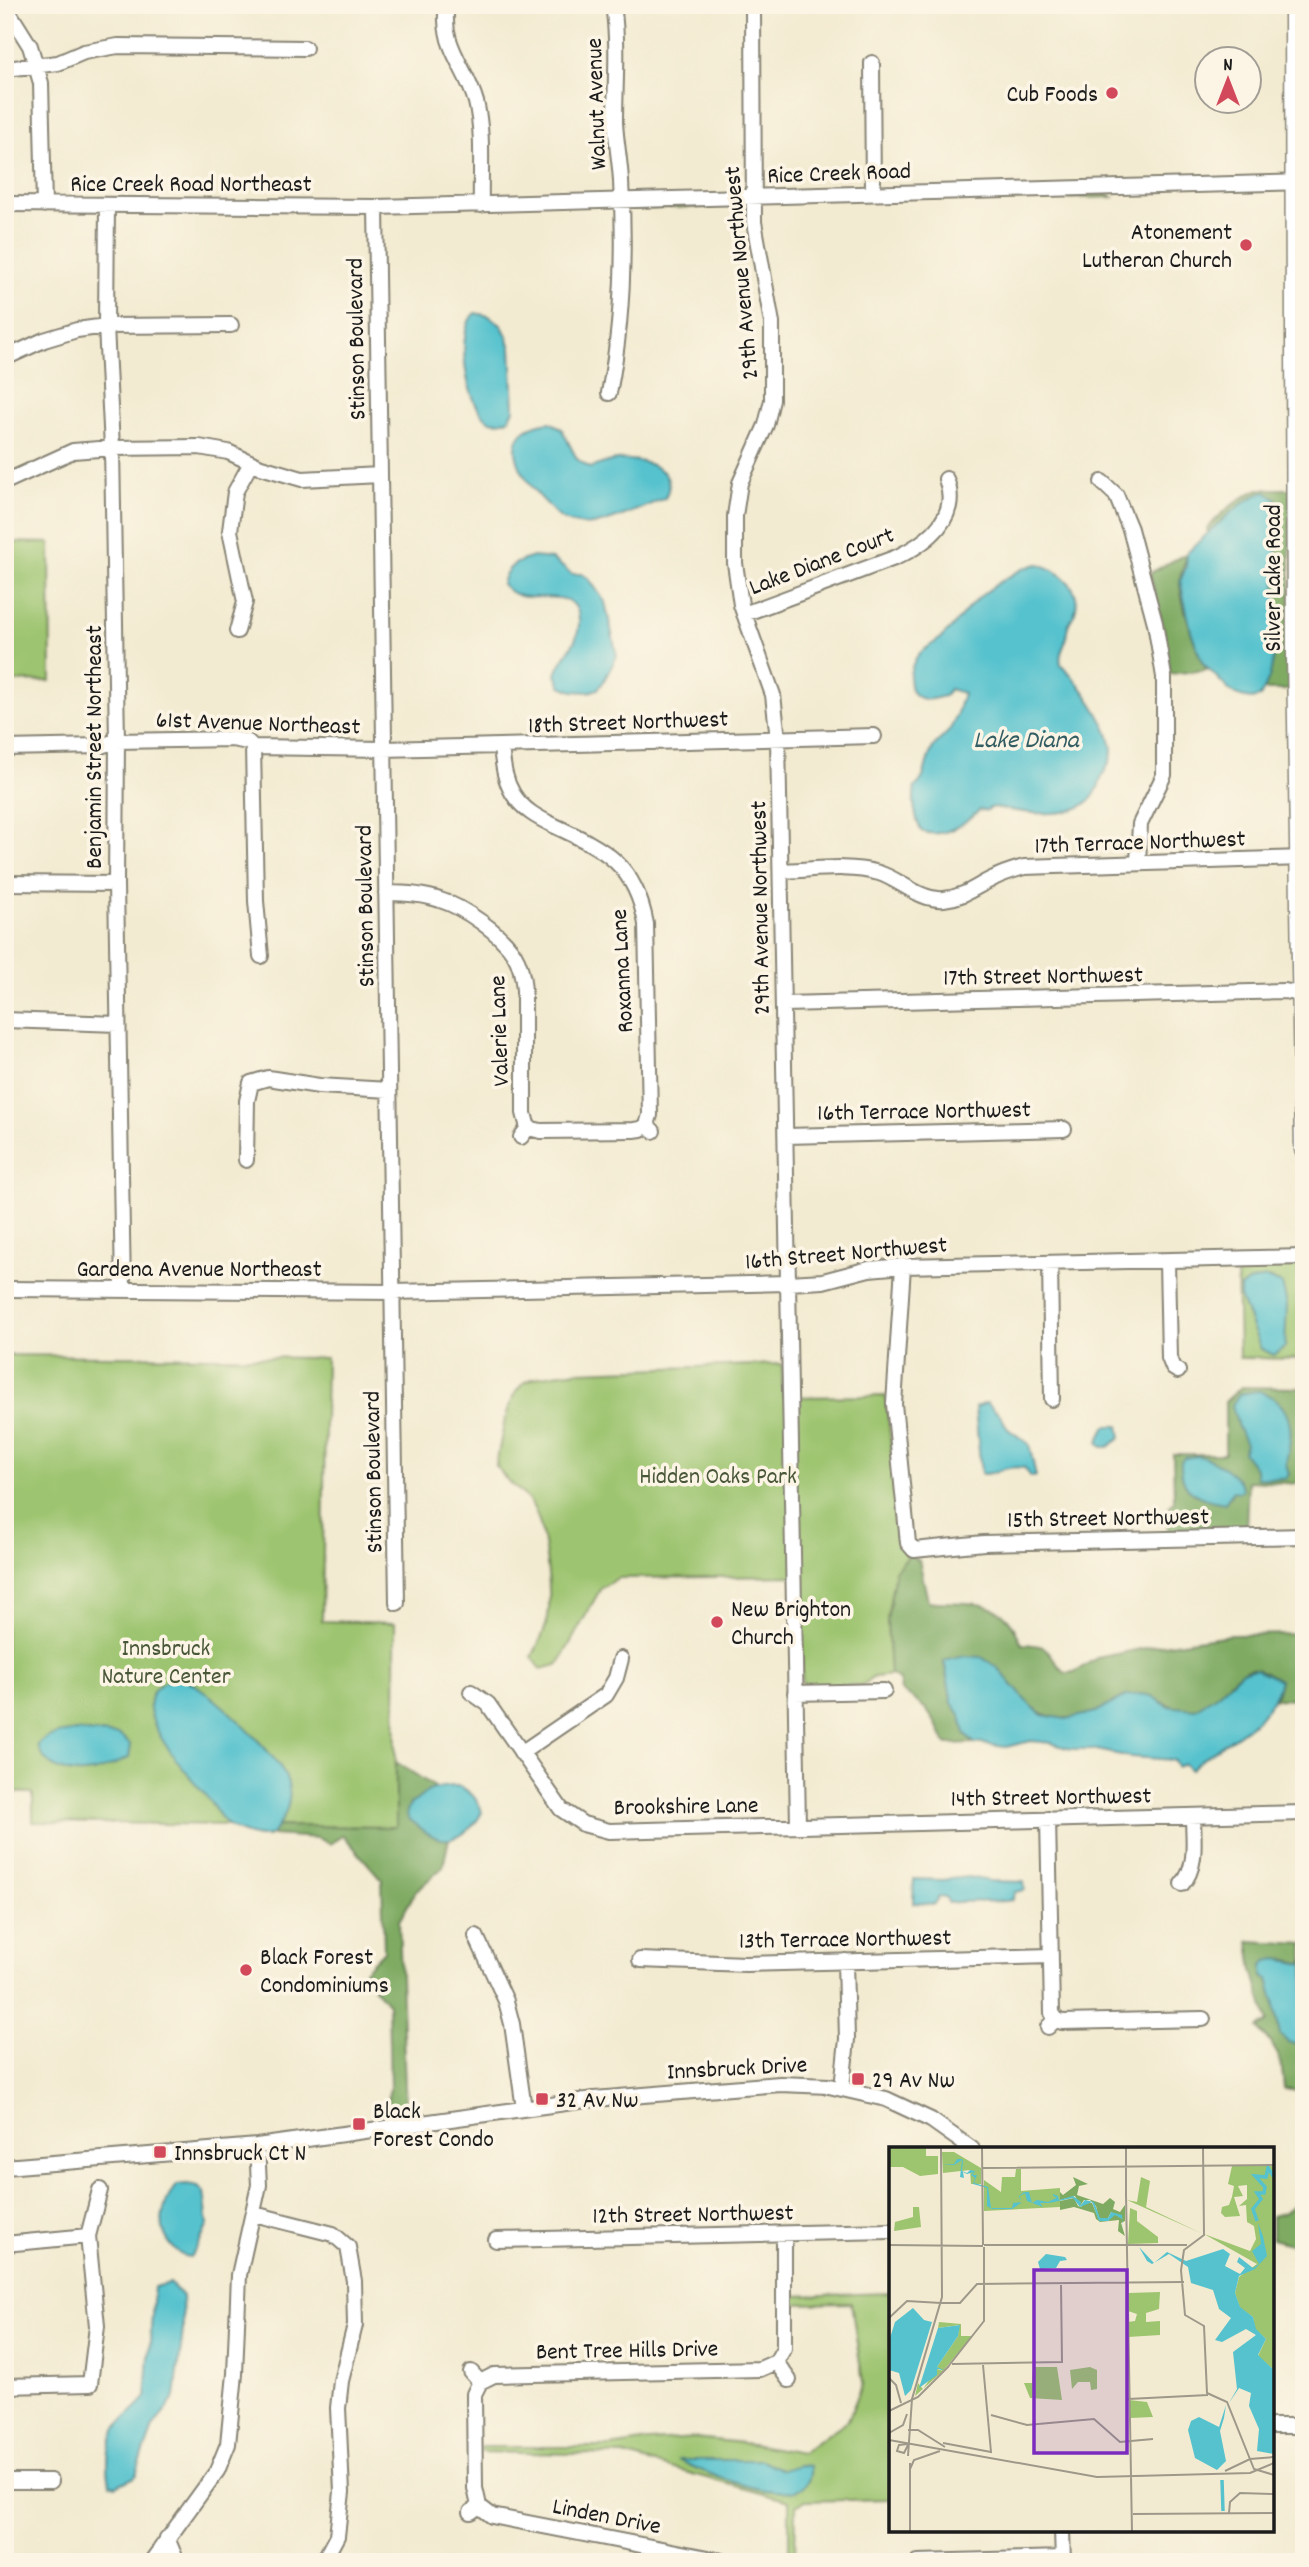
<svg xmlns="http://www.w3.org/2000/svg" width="1309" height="2567" font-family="Dekko,sans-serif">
<rect width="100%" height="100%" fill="#fcf5e5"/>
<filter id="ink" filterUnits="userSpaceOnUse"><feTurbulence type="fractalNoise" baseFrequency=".0143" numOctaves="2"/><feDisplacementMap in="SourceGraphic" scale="14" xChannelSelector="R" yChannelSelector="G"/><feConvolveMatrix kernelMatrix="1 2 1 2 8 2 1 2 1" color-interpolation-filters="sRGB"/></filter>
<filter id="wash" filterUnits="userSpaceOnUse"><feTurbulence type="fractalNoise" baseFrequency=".00686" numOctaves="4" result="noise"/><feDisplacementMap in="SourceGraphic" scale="28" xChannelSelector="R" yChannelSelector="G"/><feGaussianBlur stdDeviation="1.57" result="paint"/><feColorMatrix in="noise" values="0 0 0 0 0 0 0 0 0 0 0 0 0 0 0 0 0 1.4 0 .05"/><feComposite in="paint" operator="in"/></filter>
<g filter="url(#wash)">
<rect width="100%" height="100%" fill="#f3ebd1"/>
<path fill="#9dc46f" stroke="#5c7046" stroke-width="2" fill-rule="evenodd" d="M1108,194L1113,197L1010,200L1015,197Z
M740,205L743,206L630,209L635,207Z
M5,542L50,543L51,681L5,682Z
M1237,1264H1295L1298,1267L1300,1359L1239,1358ZM1268,1278L1282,1284L1287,1304L1261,1348L1243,1305L1240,1288L1248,1282Z
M5,1355L326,1358L322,1621L395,1623L396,1827L279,1826L268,1837L245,1833L228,1825L33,1822V1793L5,1792Z
M782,1364L783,1397L886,1396L901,1542L904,1550L909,1555L895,1571L887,1620L890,1675L874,1677L862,1685H804L802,1682L801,1576L618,1578L601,1588L558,1665L541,1669L532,1657C538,1644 546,1631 548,1617C552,1593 545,1525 532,1505C522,1489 504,1482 496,1465C501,1443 506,1396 524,1383C537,1374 561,1374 577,1371Z
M891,2293V2499L805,2501L796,2506L795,2557H789V2501L624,2455L481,2452V2447H610L649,2441L696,2438L752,2444L801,2453L848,2420L863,2383L851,2303L791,2304V2296Z"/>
<path fill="#7eaa62" stroke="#4d633f" stroke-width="2" fill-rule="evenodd" d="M1259,489H1290V690H1264L1272,664L1277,503L1217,525L1208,533L1207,529C1221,513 1239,498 1259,489Z
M1187,553C1186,563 1181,571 1180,580C1179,596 1197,656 1207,670L1170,674L1165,636L1150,573Z
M1241,1387L1301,1388L1302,1484L1248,1481L1246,1529L1168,1531L1167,1510L1174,1501L1173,1454H1225V1402ZM1244,1438L1289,1450L1285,1458L1287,1470L1281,1479L1257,1478L1256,1469L1244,1452L1247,1444ZM1197,1456L1210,1460L1235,1478L1231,1495L1225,1502C1198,1499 1180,1493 1181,1462Z
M909,1555L919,1560L928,1601C953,1605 990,1597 1008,1619C1014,1626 1018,1636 1022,1644C1056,1645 1045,1653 1065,1673L1074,1672L1097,1658L1155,1646L1230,1635L1303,1634L1304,1700L1275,1699L1280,1680C1273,1677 1263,1670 1255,1669C1233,1666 1217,1706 1194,1709C1169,1712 1151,1690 1127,1696C1117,1699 1108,1707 1098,1711C1045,1731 1028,1707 997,1667L944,1662L952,1703L961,1716L965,1733L974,1743L946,1744L938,1727L926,1709L901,1690L899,1680L890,1675L887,1620L895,1571Z
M396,1762L438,1789C426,1792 421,1799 410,1804C419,1815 433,1842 449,1838L443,1867L416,1891L399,1921L406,2113L393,2118L387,2100L390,2089L388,2004L362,1973L384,1951L382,1880L343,1835L330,1844L317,1838L270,1835L278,1826L396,1827Z
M1249,1941L1304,1944V1964C1290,1960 1275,1955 1263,1965V1977L1268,1979L1274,2000L1280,2035L1304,2047V2092L1284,2089C1282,2057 1279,2052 1258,2028L1268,2021L1253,1971Z
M1304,2197V2248L1272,2239V2216L1283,2213Z"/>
<path fill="#56c2ce" stroke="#396f75" stroke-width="2" d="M475,313L489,316L502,326L507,336L511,348L514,410L508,420C502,421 497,423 491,421C466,411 454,330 475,313Z
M550,422L561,428L577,459L590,468C599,465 608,461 617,460C639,458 681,467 665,498C648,505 606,525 589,525C582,525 569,523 562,519C557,516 551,509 547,504C520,478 492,429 550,422Z
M1266,492L1276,498L1277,503C1278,524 1277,546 1276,568C1276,609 1282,661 1260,697L1251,699L1241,697L1229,690L1202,662L1191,631L1180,581L1186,567L1187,553C1203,538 1245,495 1266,492Z
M533,557L552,559L572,574H582L589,579L605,602L617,656L602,684L598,689L589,692L573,691L561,686L556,675C560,656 580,646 579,620C578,587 539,601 520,596C512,594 508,590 502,584C506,566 516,562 533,557Z
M1039,564C1059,571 1083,587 1075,612C1074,617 1069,621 1068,626C1066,632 1067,637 1065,643C1062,651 1059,655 1061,664C1079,682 1111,725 1112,751C1112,762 1106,767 1102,776C1099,785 1097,793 1090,800C1069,821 1017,812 991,807L987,811L980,810C965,823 943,840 921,831C915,817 912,803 915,787C926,779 924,768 929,757C934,743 935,745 945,735C955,726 959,706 963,693L949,689L945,696C938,697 930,701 924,699C902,695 909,666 919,654C927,646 938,642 945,634C956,624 964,612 974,602C988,589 1021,566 1039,564Z
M1266,1278L1282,1284L1287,1304L1285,1347L1274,1355L1261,1349L1240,1297V1288L1248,1282Z
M1258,1391C1285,1399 1294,1420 1289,1447C1287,1460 1284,1461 1289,1474L1286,1479L1257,1478L1256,1469L1243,1452L1246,1444L1238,1427L1232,1405L1239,1394Z
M987,1403L1000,1415L1008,1429L1029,1444L1036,1476L1034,1477L1030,1476L1025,1468C1005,1464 997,1475 981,1474L975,1407Z
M1106,1426H1119L1121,1438L1108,1447H1102L1098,1442Z
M1197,1456C1212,1458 1240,1475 1243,1490L1239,1492L1233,1491L1225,1503C1198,1499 1180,1492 1181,1462L1184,1458Z
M965,1656L981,1657L997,1667L1026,1701L1042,1715L1066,1719L1096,1712L1126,1696L1141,1694L1152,1696L1167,1706L1195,1709L1218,1694L1241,1672L1255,1669L1280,1680C1268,1729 1222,1738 1190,1770L1184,1764L1177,1767L1174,1760L1131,1757L1092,1749H1070L1051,1743L1031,1741L1006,1747L974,1743L965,1733L961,1716L952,1703L944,1661Z
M176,1677C198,1676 275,1753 285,1775C292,1790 290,1806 282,1820C279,1825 274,1834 268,1836C259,1840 235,1831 228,1825C219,1817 213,1805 206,1796C189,1775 141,1725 151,1696C155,1685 167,1681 176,1677Z
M76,1731L119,1735L131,1745L129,1758C118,1762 105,1770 92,1772C70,1776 44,1769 38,1745C48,1734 62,1733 76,1731Z
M459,1786C471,1792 478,1799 482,1812C476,1825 459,1842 442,1839C430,1837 418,1826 408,1819L407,1811L410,1804C417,1801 419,1798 424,1794C433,1787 448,1786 459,1786Z
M969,1877L990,1881L1024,1882L1025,1890L1015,1892L1012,1900C991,1904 969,1899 948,1903L946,1897L939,1896L935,1904L913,1903L914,1879L942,1880Z
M1277,1959L1304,1964V2047L1288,2042L1280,2035L1274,2000L1268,1979L1263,1977V1965L1267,1961Z
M187,2184L198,2186L204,2192L208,2224L200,2242L190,2257C181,2256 177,2253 172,2246C155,2227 163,2203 176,2185Z
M170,2283L182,2296L183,2330L175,2397L153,2427L135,2477L116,2486L110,2484C106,2463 107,2437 123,2420C131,2412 139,2406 146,2397L154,2287Z
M678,2460H762L782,2470L799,2465L810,2466C816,2522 699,2470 678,2460Z"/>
</g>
<g filter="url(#ink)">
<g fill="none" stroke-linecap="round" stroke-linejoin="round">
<defs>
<path id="minor" d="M447,5C440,46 466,66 476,102C484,134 480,171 481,205
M753,5L754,222L772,323V400L766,425L740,483L735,516V563L741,605L773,695L778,739L798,1825
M5,6L30,46L41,83L44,205
M872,63L873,194
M5,69L58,63L84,52L118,46L305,48
M5,204L376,207L1304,182
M107,205L106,326L112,448L117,741L116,884L123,1289
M376,207L397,1603
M5,358L44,340L77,330L106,326L231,325
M609,393C623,323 625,252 621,181C620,161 616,142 615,122C615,84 619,44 613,5
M5,482L73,451L112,448L199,447L228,452L261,467L302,479L380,475
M1102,482L1116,495L1130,529L1155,623L1164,677V775L1140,824L1138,862
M744,614L897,557C928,542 961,517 946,479
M237,631L245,602L230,531L235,492L251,463
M253,747L256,901L261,956
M501,747C503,764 504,779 513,794C523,810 538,818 555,826C606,850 635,864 646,924L650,1115L647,1125L653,1131
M5,748L100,746L117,741L232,739L248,742L253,747L384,749L874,736
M781,871C812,870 849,864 879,873C901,880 920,901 944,899C965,897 976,886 994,878C1003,873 1014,870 1024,867L1304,858
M5,883L116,884
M386,893C405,893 423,894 440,900C463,907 501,933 514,954C521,965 523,978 524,990V1113L528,1128L521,1137
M784,1004L1285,991L1304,995
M5,1020L118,1024
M528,1128L541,1131L634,1130L641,1129L647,1125
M786,1136L1064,1129
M246,1160L247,1101L251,1083L268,1078L319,1086L389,1090
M1167,1261L1169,1358L1173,1368L1178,1371
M1050,1263L1052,1399
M903,1266L894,1404L908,1543L914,1550L984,1543L1304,1536
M5,1289L392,1292L789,1283L823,1281L869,1269L903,1266L1304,1257
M471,1692L488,1704L561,1809L583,1824L609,1831L1304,1813
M795,1693L884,1691
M521,1753L606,1695L616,1678L621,1659
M1182,1884C1198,1867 1193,1838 1193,1816
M476,1936L506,2001L512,2024L524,2109
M640,1960L746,1964L1051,1956
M1056,2019L1062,2022L1203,2019
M1048,2027L1056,2019L1052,2013L1048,1819
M842,2088L847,2039L845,1961
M5,2167L257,2146L594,2099L780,2084L829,2086L886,2099L931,2120L972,2149
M254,2214L333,2234L348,2247L354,2281L355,2325L341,2381L338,2408L342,2492L337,2536L323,2562
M784,2234V2348L776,2362L789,2380
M496,2240L891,2231
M5,2244L88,2236
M480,2382L494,2375L760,2369L776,2362
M5,2386L90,2384L97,2326L88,2236L100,2190
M1272,2426H1304
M5,2481H51
M479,2506L492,2516L728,2562
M471,2512L479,2506L475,2488L474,2394L480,2382L471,2372
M1062,2530L1063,2562
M167,2538L177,2562
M151,2562L217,2471L228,2444L235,2374L239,2275L259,2185L257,2146
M918,2562L1063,2558"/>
<path id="major" d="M1294,5L1296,658L1304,1150"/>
</defs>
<use href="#minor" stroke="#888476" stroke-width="18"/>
<use href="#major" stroke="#888476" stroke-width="21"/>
<use href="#minor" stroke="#fff" stroke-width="14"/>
<use href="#major" stroke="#fff" stroke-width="18"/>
</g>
</g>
<g fill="#d1495b" stroke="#fcf5e5" stroke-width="2.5">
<circle cx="1112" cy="93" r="7"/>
<circle cx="1246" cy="245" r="7"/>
<circle cx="717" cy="1622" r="7"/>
<circle cx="246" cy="1970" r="7"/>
<rect x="851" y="2072" width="14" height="14" rx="3.5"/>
<rect x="535" y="2092" width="14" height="14" rx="3.5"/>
<rect x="352" y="2117" width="14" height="14" rx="3.5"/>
<rect x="153" y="2145" width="14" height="14" rx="3.5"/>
</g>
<g text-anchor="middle" stroke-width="7" stroke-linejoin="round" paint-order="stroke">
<g font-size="24" fill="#1c1c1c" stroke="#fcf5e5" text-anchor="start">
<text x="1098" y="101" text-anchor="end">Cub Foods</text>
<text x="1232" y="239" text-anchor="end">Atonement<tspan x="1232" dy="28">Lutheran Church</tspan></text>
<text x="731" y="1616">New Brighton<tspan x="731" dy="28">Church</tspan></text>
<text x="260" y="1964">Black Forest<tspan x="260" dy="28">Condominiums</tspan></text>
<text x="872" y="2087">29 Av Nw</text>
<text x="556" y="2107">32 Av Nw</text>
<text x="373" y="2118">Black<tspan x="373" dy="28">Forest Condo</tspan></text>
<text x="174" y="2160">Innsbruck Ct N</text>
</g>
<g font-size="24" fill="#1c1c1c" stroke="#fcf5e5">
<text transform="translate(595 104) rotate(-92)" y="8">Walnut Avenue</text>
<text transform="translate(839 172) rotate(-2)" y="8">Rice Creek Road</text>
<text x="191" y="191">Rice Creek Road Northeast</text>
<text transform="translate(740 273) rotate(-95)" y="8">29th Avenue Northwest</text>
<text transform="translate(355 339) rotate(-91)" y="8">Stinson Boulevard</text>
<text transform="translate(821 560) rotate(-21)" y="8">Lake Diane Court</text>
<text transform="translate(1272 578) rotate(-90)" y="8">Silver Lake Road</text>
<text transform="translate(628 721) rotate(-2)" y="8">18th Street Northwest</text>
<text transform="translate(258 722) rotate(2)" y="8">61st Avenue Northeast</text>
<text transform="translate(93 747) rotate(-90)" y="8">Benjamin Street Northeast</text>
<text transform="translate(1140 841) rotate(-2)" y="8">17th Terrace Northwest</text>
<text transform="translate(364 906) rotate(-91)" y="8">Stinson Boulevard</text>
<text transform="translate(759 908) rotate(-91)" y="8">29th Avenue Northwest</text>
<text transform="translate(621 971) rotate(-93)" y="8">Roxanna Lane</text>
<text transform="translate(1043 975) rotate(-1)" y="8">17th Street Northwest</text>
<text transform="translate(498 1031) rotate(-92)" y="8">Valerie Lane</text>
<text transform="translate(924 1110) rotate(-1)" y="8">16th Terrace Northwest</text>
<text transform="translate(846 1252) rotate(-5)" y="8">16th Street Northwest</text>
<text x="199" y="1276">Gardena Avenue Northeast</text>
<text transform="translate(372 1472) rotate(-91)" y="8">Stinson Boulevard</text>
<text transform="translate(1108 1517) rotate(-1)" y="8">15th Street Northwest</text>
<text transform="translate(1051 1796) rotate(-1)" y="8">14th Street Northwest</text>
<text transform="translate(686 1805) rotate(-1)" y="8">Brookshire Lane</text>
<text transform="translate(845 1938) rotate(-1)" y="8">13th Terrace Northwest</text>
<text transform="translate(737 2067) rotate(-3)" y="8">Innsbruck Drive</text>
<text transform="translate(693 2213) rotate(-1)" y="8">12th Street Northwest</text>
<text transform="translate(627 2349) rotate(-1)" y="8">Bent Tree Hills Drive</text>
<text transform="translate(607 2515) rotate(11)" y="8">Linden Drive</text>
</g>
<g font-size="24" fill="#495739" stroke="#fcf5e5">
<text x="718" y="1483">Hidden Oaks Park</text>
<text x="166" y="1655">Innsbruck<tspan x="166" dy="28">Nature Center</tspan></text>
</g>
<g font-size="26" font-style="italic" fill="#335e63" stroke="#fcf5e5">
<text x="1026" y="747">Lake Diana</text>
</g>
</g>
<g transform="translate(889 2147)">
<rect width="385" height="385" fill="#f3ebd1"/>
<path d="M0,0H37V9H49V27L31,29L14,20H0ZM53,5H65L92,21V37H82L81,23L54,26ZM343,19H385V223L369,209L377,192L366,182L364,170L351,161L346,146L350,130L368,117L315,87L361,104L367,92L365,79L358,75L357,58L350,59L358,52V38L349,39L354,49L345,50L351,69L336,70L332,66L333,60L340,58L343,50L345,39L339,37ZM127,22H132V44L171,41V60L95,64V33L112,45L113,30H126ZM252,30L261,34L257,60L314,87L238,53L248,55ZM24,60H30L32,80L5,84L6,75L24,70ZM241,61L248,64V74L269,90V96L239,97ZM271,145L270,162L257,166V175L271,174V188L239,190V175L246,174L248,167L239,164V146ZM50,175L72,177V189H83L54,224L26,249L29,236L34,242L48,222L54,224L48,220L69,189L70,178L49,181ZM144,220H168L173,253L141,251L135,236H143ZM201,220L208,223V242L202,243L201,235H189L183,242L181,223ZM240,253L258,255L264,270L241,271Z" fill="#9dc46f"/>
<path d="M184,30L199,37L190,39L188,48L214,57L221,51L226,55L224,62L231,65L236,58V74L232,76L236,89L229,84L230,73L211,75L207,72L205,66L185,60L171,63V54L185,51L189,59L192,60L196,55L203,56L210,73L219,74L225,67L236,73L222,65L219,71H210L207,59L201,53H195L191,59L186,49L171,53V45L174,48L187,38Z" fill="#7eaa62"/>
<path d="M68,12H73L74,14L73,24L78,26L81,23L86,24L84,28H88L85,36L96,39L99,40L102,61H123L124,56L132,55L130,49L135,45H140L143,56L148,53L159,55L167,51V50L164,49V47L169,49L170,53L184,49L192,55L191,59L196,53L205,55L211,71H219L222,65L233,68L234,84L233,72L226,68L219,74H210L203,55L191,60L184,51L160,56H151L154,60L138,54L136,46L131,49L132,56L123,62H103L98,59V41L84,37L86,31L82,28L85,25L78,27L74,25L75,31L71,30L73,13L65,18L53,17H65ZM369,76L374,89L378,109L366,122L350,129L346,146L351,160L364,170L367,182L377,192L369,208L385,223V307L368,304L370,282L360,259L362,246L350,241L340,256L348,242L344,205L367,188L357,182L333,195L326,193L342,171L330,162L324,143L302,136L299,120L280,107L263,117L258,114L250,100L265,116L278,105L297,114L334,102L341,107L336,119L351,127L356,121L348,115L350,110L364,121L370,117L363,104L372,97ZM157,107L176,110L178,113L171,114L167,121L151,122L149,115ZM24,161L35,173L43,175L22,243L16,249L10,226L0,223V194L6,175ZM71,178L69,189L48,220L55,223L48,222V228L30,241L49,181ZM337,258L335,271L331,284L337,314L328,323L306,311L299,283L302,274L310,270L330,280Z" fill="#56c2ce"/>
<path fill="none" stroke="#56c2ce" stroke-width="3.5" d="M368,74L364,62L372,52L368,46H375L376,40L366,29L377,30L379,21L385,30M333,333L334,364"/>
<path fill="none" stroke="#9d9889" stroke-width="2" d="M93,0L94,98M314,0L315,88L295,103L292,123L296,168L315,179L318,246L338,255L365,322L385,328M93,21L385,18M237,47L243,385M237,51V0M0,98L94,99M95,98H298M52,156H71L88,137L295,135M0,171L18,154L52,156M63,217L173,215L172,138M58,221L95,174V100M0,231L7,238L12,256M239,252L319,248M0,264L29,250L60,219M102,268L138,278L205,272L231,295L264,292M19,283H29L56,300M0,286L14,278L18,267M0,293L208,330L361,326L385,316M54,296L102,305L94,218M19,297L10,298L8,304L15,306L19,298M19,309L23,252L53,150L52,0M21,322L25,313L51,304M336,324L361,312L385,310M340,366L341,355L351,346L385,347M244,367L385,366M21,385V316"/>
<path fill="#7b2cbf" fill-opacity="0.15" stroke="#7b2cbf" stroke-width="3.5" d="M145,123H238V306H145Z"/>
<rect width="385" height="385" fill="none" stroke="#1c1c1c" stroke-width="3.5"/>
</g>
<rect width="1309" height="2567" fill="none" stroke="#fcf5e5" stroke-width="28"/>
<g transform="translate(1228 80)"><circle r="33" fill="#fcf5e5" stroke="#a29e95" stroke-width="2"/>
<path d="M0-5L12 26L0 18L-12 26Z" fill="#d1495b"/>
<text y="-10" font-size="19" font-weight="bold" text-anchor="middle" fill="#1c1c1c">N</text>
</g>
</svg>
